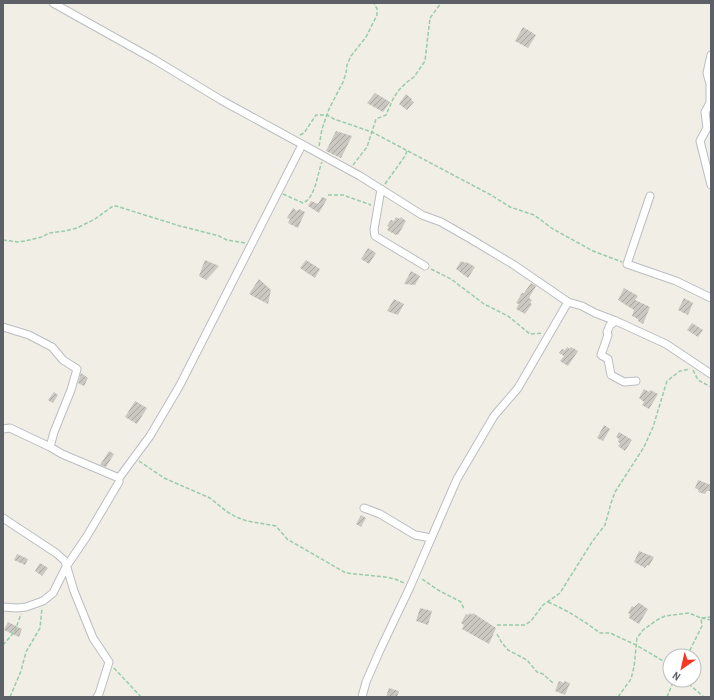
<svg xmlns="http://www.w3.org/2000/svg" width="714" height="700" font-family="'Archivo Narrow',sans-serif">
<defs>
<pattern id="building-hatch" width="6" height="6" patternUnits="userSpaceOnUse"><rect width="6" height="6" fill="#cbc8c2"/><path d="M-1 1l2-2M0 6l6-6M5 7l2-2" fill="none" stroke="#a8a6a1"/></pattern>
</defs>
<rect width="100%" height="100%" fill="#f0eee5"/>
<path fill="url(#building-hatch)" d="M523,27L536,35L528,48L515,41Z
M375,93L390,102L383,112L367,103Z
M406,94L412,99L411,100L414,102L407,110L399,104Z
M336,131L352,136L341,158L326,151Z
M322,197L327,199L319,213L308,206L311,201L318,204Z
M293,208L297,211L299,209L305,212L298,228L288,223L290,219L287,218Z
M396,217L400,219L401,217L406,221L398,235L397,234L396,235L387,230L389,227L387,226L391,220L394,221Z
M368,248L376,253L369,264L361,259Z
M205,260L219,266L206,280L199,276Z
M306,260L320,269L315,278L300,268Z
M461,261L465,263V262L468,263L475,267L468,278L456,269Z
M411,271L420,276L415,285L404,284Z
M259,279L271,290L268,304L249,294Z
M531,283L536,286L529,298L532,300L530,303L532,304L525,314L516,309L519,304L516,303L522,293H524Z
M624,288L638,296L635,300L650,307L643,324L638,321V319L632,316L634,310L618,300Z
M684,298L693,303L688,315L678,310Z
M394,299L404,304L398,315L387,311Z
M692,323L703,330L698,337L687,330Z
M567,347L570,349L571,347L578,351L568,366L560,361L564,356L559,353L562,349L565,350Z
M81,373L88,378L84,386L78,383Z
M644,389L649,392L650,390L658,394L649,409L642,405L644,402L639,398Z
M54,392L58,395L53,403L48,400Z
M135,401L147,408L137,424L125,417Z
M604,425L610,429L603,441L597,438Z
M619,432L632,440L625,451L618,446L620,443L618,442L619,439L616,437Z
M109,451L114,454L106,467L100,465Z
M698,480L711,485V491H707L705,494L698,492L699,490L695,488Z
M361,515L366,518L361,527L356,524Z
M639,551L654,557L649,566L647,565L645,568L634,562Z
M17,554L28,559L25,565L14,560Z
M40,563L48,568L42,576L35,571Z
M639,603L648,609L639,624L629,618L630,614L628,613L632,606L634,607Z
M420,608L432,611L428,625L416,621Z
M470,613L472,615L473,613L496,628L489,644L462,629L464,625L461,623L466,614L468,615Z
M8,622L22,629L19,637L4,630Z
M559,681L564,683V681L570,683L565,695L555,691Z
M389,688L399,691L397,697H386Z"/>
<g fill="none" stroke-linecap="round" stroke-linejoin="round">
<defs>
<path id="minor" d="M53,3L155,60L221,100L360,176L422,215L441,222L469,238L514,265L568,302L582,306L595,313L616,321L666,344L711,374
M711,55L707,73L710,84V103L705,112L707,128L700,141L711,185
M381,189L374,230L375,236L425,266
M650,196L627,264L676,281L711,298
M616,321L610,325L607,332L608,335L601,355L608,359L611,375L624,382L636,381
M3,327L29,335L52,347L63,360L77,369L71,390L54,432L50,447L62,454L119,478
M3,429L10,428L50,447
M364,508L380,514L415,535L431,538
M3,518L56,553L65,561L74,591L93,638L109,662L99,694L97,697
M3,607L17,608L26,607L43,601L53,593L66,567L87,536L119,482V478L150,436L180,385L302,145
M362,697L366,682L380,650L410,587L457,479L494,416L518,388L568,302"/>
</defs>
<use href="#minor" stroke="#babdc2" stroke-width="9"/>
<path stroke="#98cca8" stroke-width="1.5" stroke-dasharray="4 2" stroke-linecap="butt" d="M300,135L304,133L316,115H327L334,119L372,132L491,195L510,207L534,215L553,229L593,251L622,262
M319,146L322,129L329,109L343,82L346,73L347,65L351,56L366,37L377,15V9L374,3
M353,165L367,147L376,119L386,115L393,99L398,91L407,82L414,77L425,61L430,18L441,3
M385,184L405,156L407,151
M283,194L303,203C316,197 317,174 322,162
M328,195H343L371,205
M3,240L18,242L25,241L42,237L49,233L65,231L77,228L95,219L113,206H116L180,226L219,236L227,240L245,243
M431,269L451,279L484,304L508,316L530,334L543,333
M693,370L698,380L711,387
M139,461L164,478L210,498L226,511L236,517L247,521L276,526L287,539L346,573L385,577L395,579L404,583
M422,579L438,590L461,602L464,609
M548,602C567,610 584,621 600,633H610L636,645L670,665
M497,625H525L531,621L543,605L560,593L592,542L605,525L611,503L615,492L644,447L653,427L667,381L680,371L690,369
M497,634L502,643L508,650L527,660L537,672L543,674L553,683
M3,645L15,631L21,614
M687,656L702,626L701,618L711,620
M114,668L141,697
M684,680L704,697
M10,697L21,671L26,652L40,628L42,608
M618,697L631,679L634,667L637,638L643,630L657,620L665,616L689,613L701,618L711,617
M667,697L674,680"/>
<use href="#minor" stroke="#fff" stroke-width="7"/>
</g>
<rect width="714" height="700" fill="none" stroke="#5d6167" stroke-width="8"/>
<g transform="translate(682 668) rotate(214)"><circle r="19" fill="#ffffff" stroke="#bec0c2"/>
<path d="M0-3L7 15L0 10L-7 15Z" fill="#f73725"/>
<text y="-6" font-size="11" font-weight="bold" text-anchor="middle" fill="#5d6167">N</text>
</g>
</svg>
